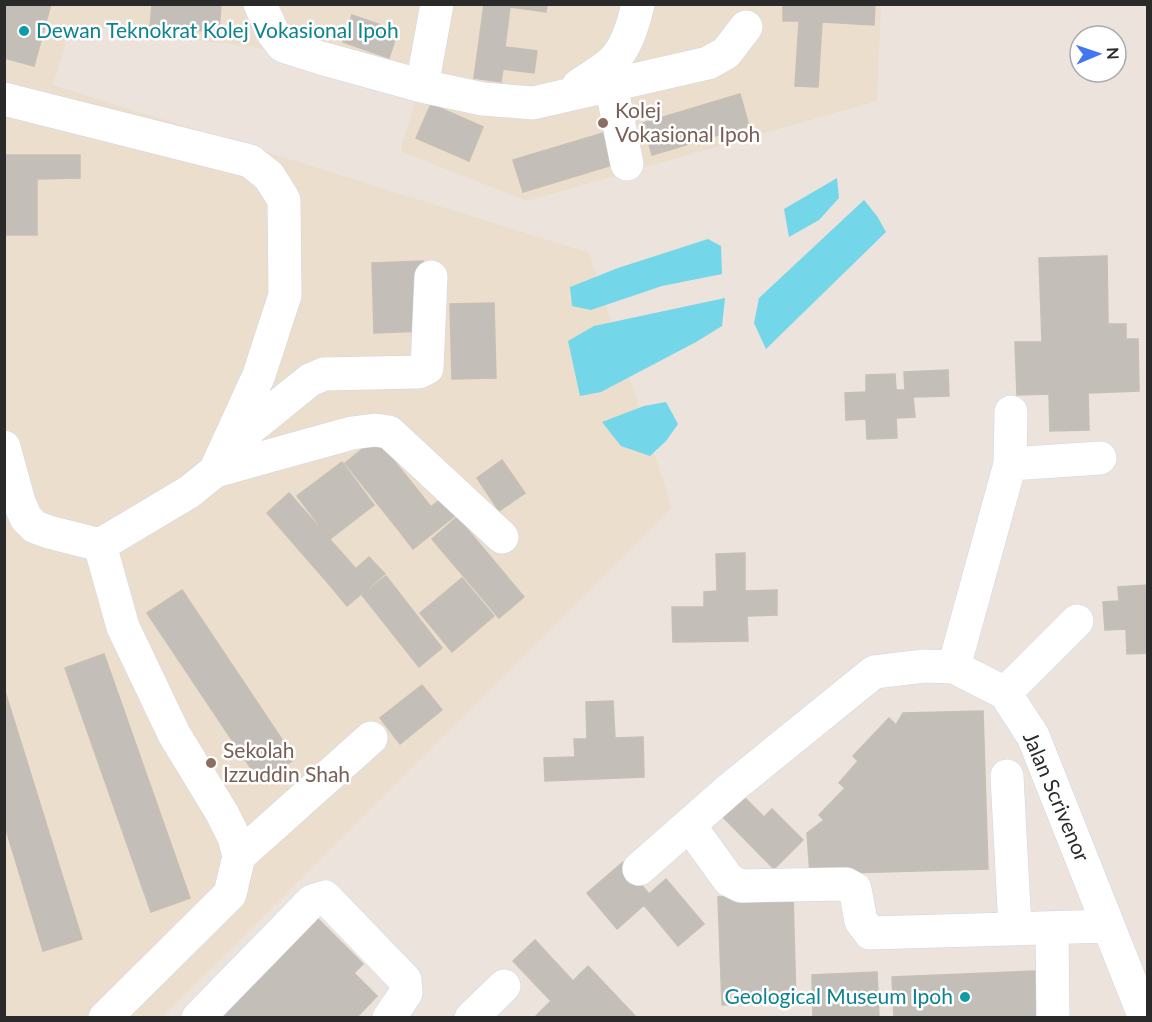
<svg xmlns="http://www.w3.org/2000/svg" width="1152" height="1022" font-family="Lato,sans-serif">
<rect width="100%" height="100%" fill="#ebe3dc"/>
<path fill="#ecdecc" d="M5,5H881L877,101L527,201L402,152V145L415,102L412,97L325,64L254,47L71,25L53,85L589,253L672,508L162,1017L5,1018Z"/>
<path fill="#74d6e9" d="M837,178L839,198L819,220L789,237L784,209Z
M864,200L877,216L886,232L766,349L754,323L759,298Z
M708,239L721,246L722,274L662,286L591,310L572,306L570,287L618,268Z
M725,298L722,326L696,342L601,392L580,396L568,341L594,326Z
M666,402L678,424L666,441L650,456L621,446L602,422L644,406Z"/>
<path fill="#c4beb8" stroke="#c6bfb6" stroke-width="1.5" d="M4,4H51L34,66L4,58Z
M152,4H221L219,32L150,27Z
M484,4H547L546,12L510,7L505,47L537,51L534,73L503,69L501,82L474,78Z
M783,4H875L874,25L822,22L818,87L795,86L799,21H783Z
M352,15L398,31L389,58L343,42Z
M740,94L749,126L652,155L643,123Z
M431,104L483,127L469,161L416,138Z
M610,131L619,163L523,192L513,160Z
M4,155H80V178L37,179V235H4Z
M1107,256L1108,324H1126V339H1138L1139,391L1088,393L1089,430L1050,431L1049,394L1017,395L1015,342H1042L1039,258Z
M423,261L426,331L374,333L372,263Z
M494,303L496,378L452,379L450,304Z
M948,370L949,396L913,397L915,417L896,418L897,438L867,439L866,419L846,420L845,393L866,392V375L895,374L896,390H905L904,372Z
M376,438L431,507L400,532L345,463Z
M502,460L525,493L499,511L477,478Z
M342,462L374,505L330,539L297,496Z
M289,493L356,569L333,589L267,513Z
M442,498L456,515L413,549L400,532Z
M457,517L524,597L499,618L432,539Z
M745,553V591L777,590V615L747,616L748,641L673,642L672,607H704V592L717,591L716,554Z
M369,557L385,574L347,606L333,589Z
M386,576L442,648L419,667L362,595Z
M462,578L494,616L452,652L420,613Z
M1148,585V653L1127,654L1126,629L1105,630L1103,602L1119,601L1118,587Z
M182,590L295,759L260,782L147,613Z
M104,654L190,898L151,912L65,668Z
M422,685L442,710L400,744L380,718Z
M4,688L82,939L43,951L4,823Z
M613,701L615,738L643,737L644,777L545,781L544,758L575,757L574,739H587L586,702Z
M983,711L988,869L810,874L807,833L824,820L819,815L845,788L839,783L858,761L853,756L889,718L896,725L903,713Z
M743,796L764,817L772,809L803,840L774,869L723,817Z
M623,862L649,894L666,879L704,924L678,946L644,905L617,929L587,893Z
M793,895L796,1003L722,1005L718,897Z
M316,917L363,964L354,973L377,996L356,1018H215Z
M535,940L573,981L588,966L635,1016L634,1018H534L551,1001L513,961Z
M1036,971L1038,1018H894L892,977Z
M877,972L879,1018H813L812,975Z"/>
<g fill="none" stroke-linecap="round" stroke-linejoin="round">
<defs>
<path id="minor" d="M260,4L273,33L283,46L321,58L422,86L483,99L533,103L708,63L726,53L746,27
M611,85L627,164
M422,86L437,4
M578,86C589,78 603,71 613,61C626,48 634,22 638,4
M4,99L250,161L269,176L284,200L285,295L259,375L215,471L189,492L100,545L49,532L35,527L26,518L19,502L4,447
M232,443L310,380L324,374L419,372L427,368L431,277
M1010,464L1011,412
M215,471L352,433L375,430L389,432L502,537
M100,545L123,627L174,734L222,813L234,837L239,856L230,894L105,1018
M954,667L1010,464L1100,458
M1005,693L1077,621
M1007,776L1015,928
M689,825L729,880L741,886L846,884L855,889L861,921L870,933L1108,926
M239,856L371,738
M639,869L731,788L874,672L924,666L954,667L1005,693L1033,736L1145,1018
M1052,928L1053,1018
M198,1018L312,901L325,897L405,980L406,993L389,1018
M471,1018L504,986"/>
</defs>
<use href="#minor" stroke="#d1d6e2" stroke-width="34"/>
<use href="#minor" stroke="#fff" stroke-width="33"/>
</g>
<g fill="#0f9aa8" stroke="#fff" stroke-width="2">
<circle cx="24" cy="31" r="6"/>
<circle cx="965" cy="997" r="6"/>
</g>
<g fill="#8d6e63" stroke="#fff" stroke-width="2">
<circle cx="603" cy="123" r="6"/>
<circle cx="211" cy="763" r="6"/>
</g>
<g text-anchor="middle" stroke-width="5" stroke-linejoin="round" paint-order="stroke">
<g font-size="21" fill="#0d838f" stroke="#fff" text-anchor="start">
<text x="36" y="38">Dewan Teknokrat Kolej Vokasional Ipoh</text>
<text x="953" y="1004" text-anchor="end">Geological Museum Ipoh</text>
</g>
<g font-size="21" fill="#785e54" stroke="#fff" text-anchor="start">
<text x="615" y="118">Kolej<tspan x="615" dy="24">Vokasional Ipoh</tspan></text>
<text x="223" y="758">Sekolah<tspan x="223" dy="24">Izzuddin Shah</tspan></text>
</g>
<g font-size="21" fill="#2a2a2a" stroke="#fff">
<text transform="translate(1056 797) rotate(67)" y="7">Jalan Scrivenor</text>
</g>
</g>
<rect width="1152" height="1022" fill="none" stroke="#2a2a2a" stroke-width="12"/>
<g transform="translate(1098 54) rotate(88)"><circle r="28" fill="#ffffff" stroke="#aaaaaa" stroke-width="1.5"/>
<path d="M0-4.5L10 22L0 15L-10 22Z" fill="#4376f1"/>
<text y="-9" font-size="16" font-weight="bold" text-anchor="middle" fill="#2a2a2a">N</text>
</g>
</svg>
